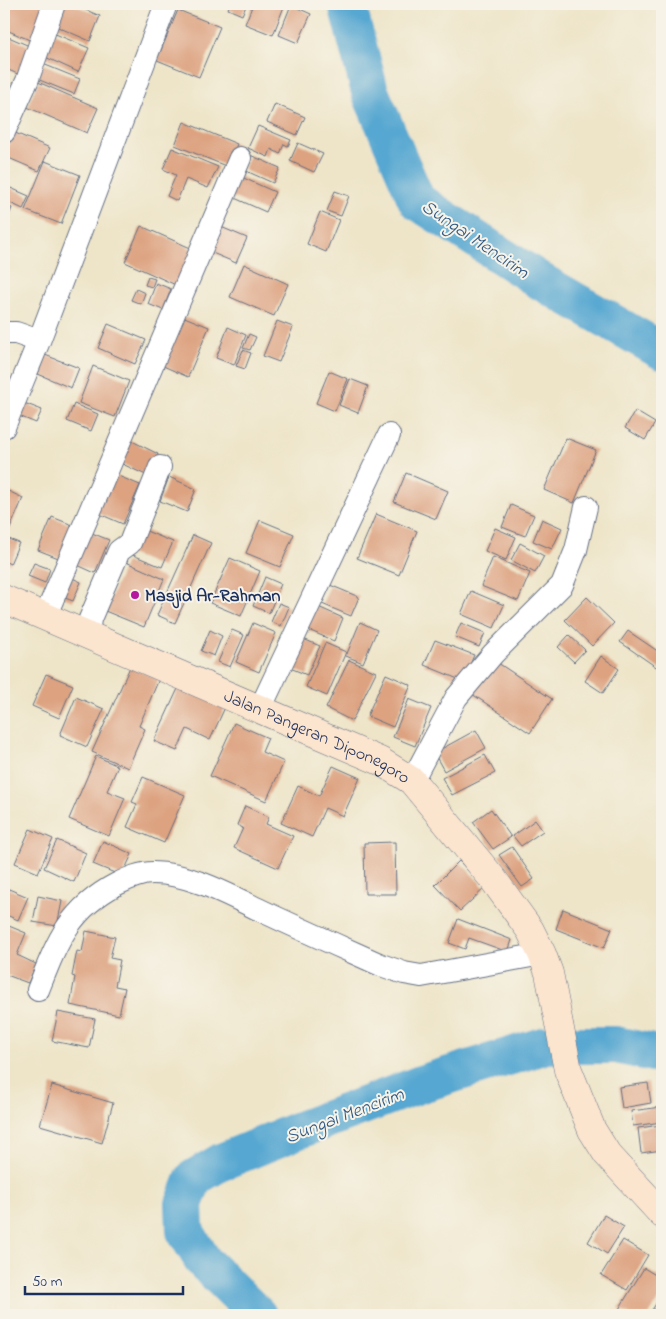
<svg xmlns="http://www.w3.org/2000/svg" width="666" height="1319" font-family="'Indie Flower',sans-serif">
<rect width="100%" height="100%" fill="#f7f3e8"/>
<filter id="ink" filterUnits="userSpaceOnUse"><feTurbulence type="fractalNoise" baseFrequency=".02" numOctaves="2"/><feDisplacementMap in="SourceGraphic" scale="10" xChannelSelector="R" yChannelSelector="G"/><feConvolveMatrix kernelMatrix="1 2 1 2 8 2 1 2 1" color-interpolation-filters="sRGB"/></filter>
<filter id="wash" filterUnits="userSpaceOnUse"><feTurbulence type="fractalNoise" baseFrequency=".0096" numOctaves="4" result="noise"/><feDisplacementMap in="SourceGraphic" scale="20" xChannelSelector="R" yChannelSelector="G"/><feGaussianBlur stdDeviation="1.12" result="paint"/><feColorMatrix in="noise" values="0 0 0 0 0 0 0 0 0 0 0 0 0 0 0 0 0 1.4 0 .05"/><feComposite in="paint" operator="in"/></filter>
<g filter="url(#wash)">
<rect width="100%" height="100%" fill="#eee5c9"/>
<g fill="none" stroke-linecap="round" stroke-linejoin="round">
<path stroke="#56a7d1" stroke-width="38" d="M347,4L370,92L417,201L542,282L662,351
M258,1315L204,1262L185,1231L184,1204L194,1178L221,1162L299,1130L421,1084L546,1045H616L662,1055"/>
</g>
<g id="blocks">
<path fill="#dda381" d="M9,4H47L32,41L4,29V16Z
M62,4H72L100,16L90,41L53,25Z
M230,4H247L242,15L228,9Z
M253,4H285L273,35L245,24Z
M291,5L311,14L298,43L279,35Z
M178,10L220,27L199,77L157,60Z
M53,33L89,48L78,72L43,56Z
M4,35L34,48L22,76L4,68Z
M43,64L80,79L74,94L37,79Z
M38,82L98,108L87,133L27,107Z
M4,85L12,89L8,100L4,99Z
M275,104L305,117L297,135L267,122Z
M184,122L237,144L228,167L175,145Z
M258,126L291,140L288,146L284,144L280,154L271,149L268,157L248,148Z
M13,132L50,148L39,171L4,156Z
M298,143L323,154L314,172L290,161Z
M172,148L218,167L208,188L186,179L177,201L167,196L176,175L163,169Z
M250,155L280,168L273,183L244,170Z
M45,161L80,175L61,224L25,210Z
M239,176L275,192L266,212L230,196Z
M6,186L29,196L23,209L4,200V190Z
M335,191L349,196L341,216L327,211Z
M4,205L12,208L4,227Z
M320,212L339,220L326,252L307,244Z
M141,226L195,250L178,286L125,262Z
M221,227L247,238L236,263L210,252Z
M244,264L288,284L274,316L230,297Z
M148,277L155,279L152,287L145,285Z
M156,283L171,289L163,310L148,304Z
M136,289L145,293L141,304L131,300Z
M182,316L209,327L188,377L161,365Z
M277,321L293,327L279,362L263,356Z
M108,324L146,340L135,364L98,348Z
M228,327L246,335L234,365L216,358Z
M249,334L256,337L250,350L243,348Z
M243,350L251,353L245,369L236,366Z
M45,355L79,368L71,388L38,374Z
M93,366L129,381L115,417L79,403Z
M329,371L348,379L335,411L316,403Z
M350,379L368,386L358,413L339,405Z
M19,401L42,410L36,423L14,414Z
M74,404L98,414L91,431L67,421Z
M635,411L655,423L645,440L625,428Z
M126,438L158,454L148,476L116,461Z
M566,438L596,450L574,503L544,490Z
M111,473L140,485L123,524L95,512Z
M406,473L448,491L436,519L394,502Z
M169,477L196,489L187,512L160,501Z
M4,489L23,498L6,538L19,543L10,564L4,561Z
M511,505L534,515L525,536L502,527Z
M376,514L417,531L399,575L357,558Z
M52,517L75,526L61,559L38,550Z
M542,519L562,528L552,549L533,541Z
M260,520L294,534L280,567L246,553Z
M139,528L173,542L162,567L128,553Z
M495,528L516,537L506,560L485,551Z
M87,531L109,540L95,573L73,563Z
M193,535L211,543L175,623L157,615Z
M520,543L544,556L535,573L511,560Z
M493,557L530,573L518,601L481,586Z
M230,558L260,571L241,616L210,603Z
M126,562L164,579L144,627L105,611Z
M34,563L50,569L45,583L28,576Z
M68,576L81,582L73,601L60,596Z
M265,577L281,584L269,613L253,606Z
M330,585L359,597L351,616L322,604Z
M471,591L504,605L494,628L461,614Z
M587,597L614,623L592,646L565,620Z
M279,603L289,607L281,626L271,622Z
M316,606L343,618L334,641L306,629Z
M360,622L377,630L363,663L346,656Z
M253,623L276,633L259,672L236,662Z
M461,623L485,633L479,647L455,637Z
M210,630L222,636L214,656L201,651Z
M232,630L244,635L230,667L218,662Z
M628,631L662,654V671L620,642Z
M569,635L585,650L574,662L558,647Z
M296,636L320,646L307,675L283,665Z
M435,640L474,655L463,681L424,665Z
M325,643L346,652L327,696L306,687Z
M601,656L619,669L603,693L585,681Z
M349,660L376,672L352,721L326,708Z
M495,661L552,699L530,733L472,694Z
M130,667L159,679L139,726L145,729L128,768L92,752Z
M46,674L73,685L59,718L32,706Z
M386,674L411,685L393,727L367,716Z
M181,682L227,703L210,740L187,729L177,751L154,741Z
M76,697L104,709L87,747L60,735Z
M409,699L431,708L415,746L393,737Z
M234,723L268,738L262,752L284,762L266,801L210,776Z
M476,730L486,748L444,771L434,753Z
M485,755L495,773L452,795L442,778Z
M96,756L118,766L107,791L125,798L109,836L69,819Z
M333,766L360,778L343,816L325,808L312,837L281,823L298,786L319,796Z
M143,777L185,795L164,843L127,827L137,804L132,802Z
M245,806L269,817L266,824L293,836L278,868L234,848L243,828L237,825Z
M491,809L511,837L493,849L473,822Z
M535,820L543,831L521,846L513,836Z
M30,829L53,839L38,873L15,863Z
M57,840L86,853L74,882L44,868Z
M103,841L132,854L122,876L93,864Z
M395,842L396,894H365L364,843Z
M512,847L534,879L522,887L499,855Z
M459,861L485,888L460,911L435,885Z
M4,887L28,897L18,920L4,914Z
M38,896L62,901L57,926L33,922Z
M563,909L612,929L604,948L556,929Z
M458,919L512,940L508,952L469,938L465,949L449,943Z
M4,924L26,933L17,955L36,964L28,983L4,974Z
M86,931L115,937L110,958L120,960L115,986L125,988L119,1015L70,1005L75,977L72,976L77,951L82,952Z
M58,1012L95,1019L89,1048L52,1041Z
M648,1083L651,1103L622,1108L619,1087Z
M52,1085L113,1103L102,1143L40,1125Z
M662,1107V1122L633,1126L631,1111Z
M662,1125V1150L641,1153L638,1128Z
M604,1215L624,1227L607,1254L588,1242Z
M623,1240L648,1255L627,1290L601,1275Z
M644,1268L662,1279V1294L649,1315H630L619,1309Z"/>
</g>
</g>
<g filter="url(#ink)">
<use href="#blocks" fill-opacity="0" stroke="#656f83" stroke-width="1"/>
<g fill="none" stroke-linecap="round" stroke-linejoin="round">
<defs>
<path id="street" d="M4,132L27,81L54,4
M4,333H16L39,341
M4,427L39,341L166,4
M45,617L240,158
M88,635L90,619L119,551L130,543L160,467
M260,709L389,435
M412,781L456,698L493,654L562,585L576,550L586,507
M38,990C57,942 69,909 117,884C129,878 140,873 153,873C189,873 229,895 260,910C300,929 341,947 381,965L404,973L421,976L542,954"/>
<g id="secondary">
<path id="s1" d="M4,599L380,761L412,781L493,879L530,930L542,954L549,973L568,1070L592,1130L607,1154L662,1214"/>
</g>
</defs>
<use href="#street" stroke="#656f83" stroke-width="24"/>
<use href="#secondary" stroke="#656f83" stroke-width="29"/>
<use href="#street" stroke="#fff" stroke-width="22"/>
<use href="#secondary" stroke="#fce5cf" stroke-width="28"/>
</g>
</g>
<circle fill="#b5179e" stroke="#f7f3e8" stroke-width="2" cx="135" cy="595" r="5"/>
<g text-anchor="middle" stroke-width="4" stroke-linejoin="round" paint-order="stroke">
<g font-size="18" font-weight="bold" fill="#1b2f5e" stroke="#f7f3e8" text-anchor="start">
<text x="145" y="601">Masjid Ar-Rahman</text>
</g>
<g font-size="18" fill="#1b2f5e" stroke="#f7f3e8">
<text dy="6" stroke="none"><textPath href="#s1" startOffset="342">Jalan Pangeran Diponegoro</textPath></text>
</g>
<g font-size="19" font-style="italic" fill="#305986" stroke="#f7f3e8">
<text transform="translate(476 238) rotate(34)" y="7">Sungai Mencirim</text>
<text transform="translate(344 1114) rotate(-21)" y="7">Sungai Mencirim</text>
</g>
</g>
<rect width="666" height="1319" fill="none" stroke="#f7f3e8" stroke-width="20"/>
<path d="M25 1286v8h158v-8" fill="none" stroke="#1b2f5e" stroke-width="2.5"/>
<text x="32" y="1286" font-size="15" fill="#1b2f5e" stroke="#f7f3e8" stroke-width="4" paint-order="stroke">50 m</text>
</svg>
